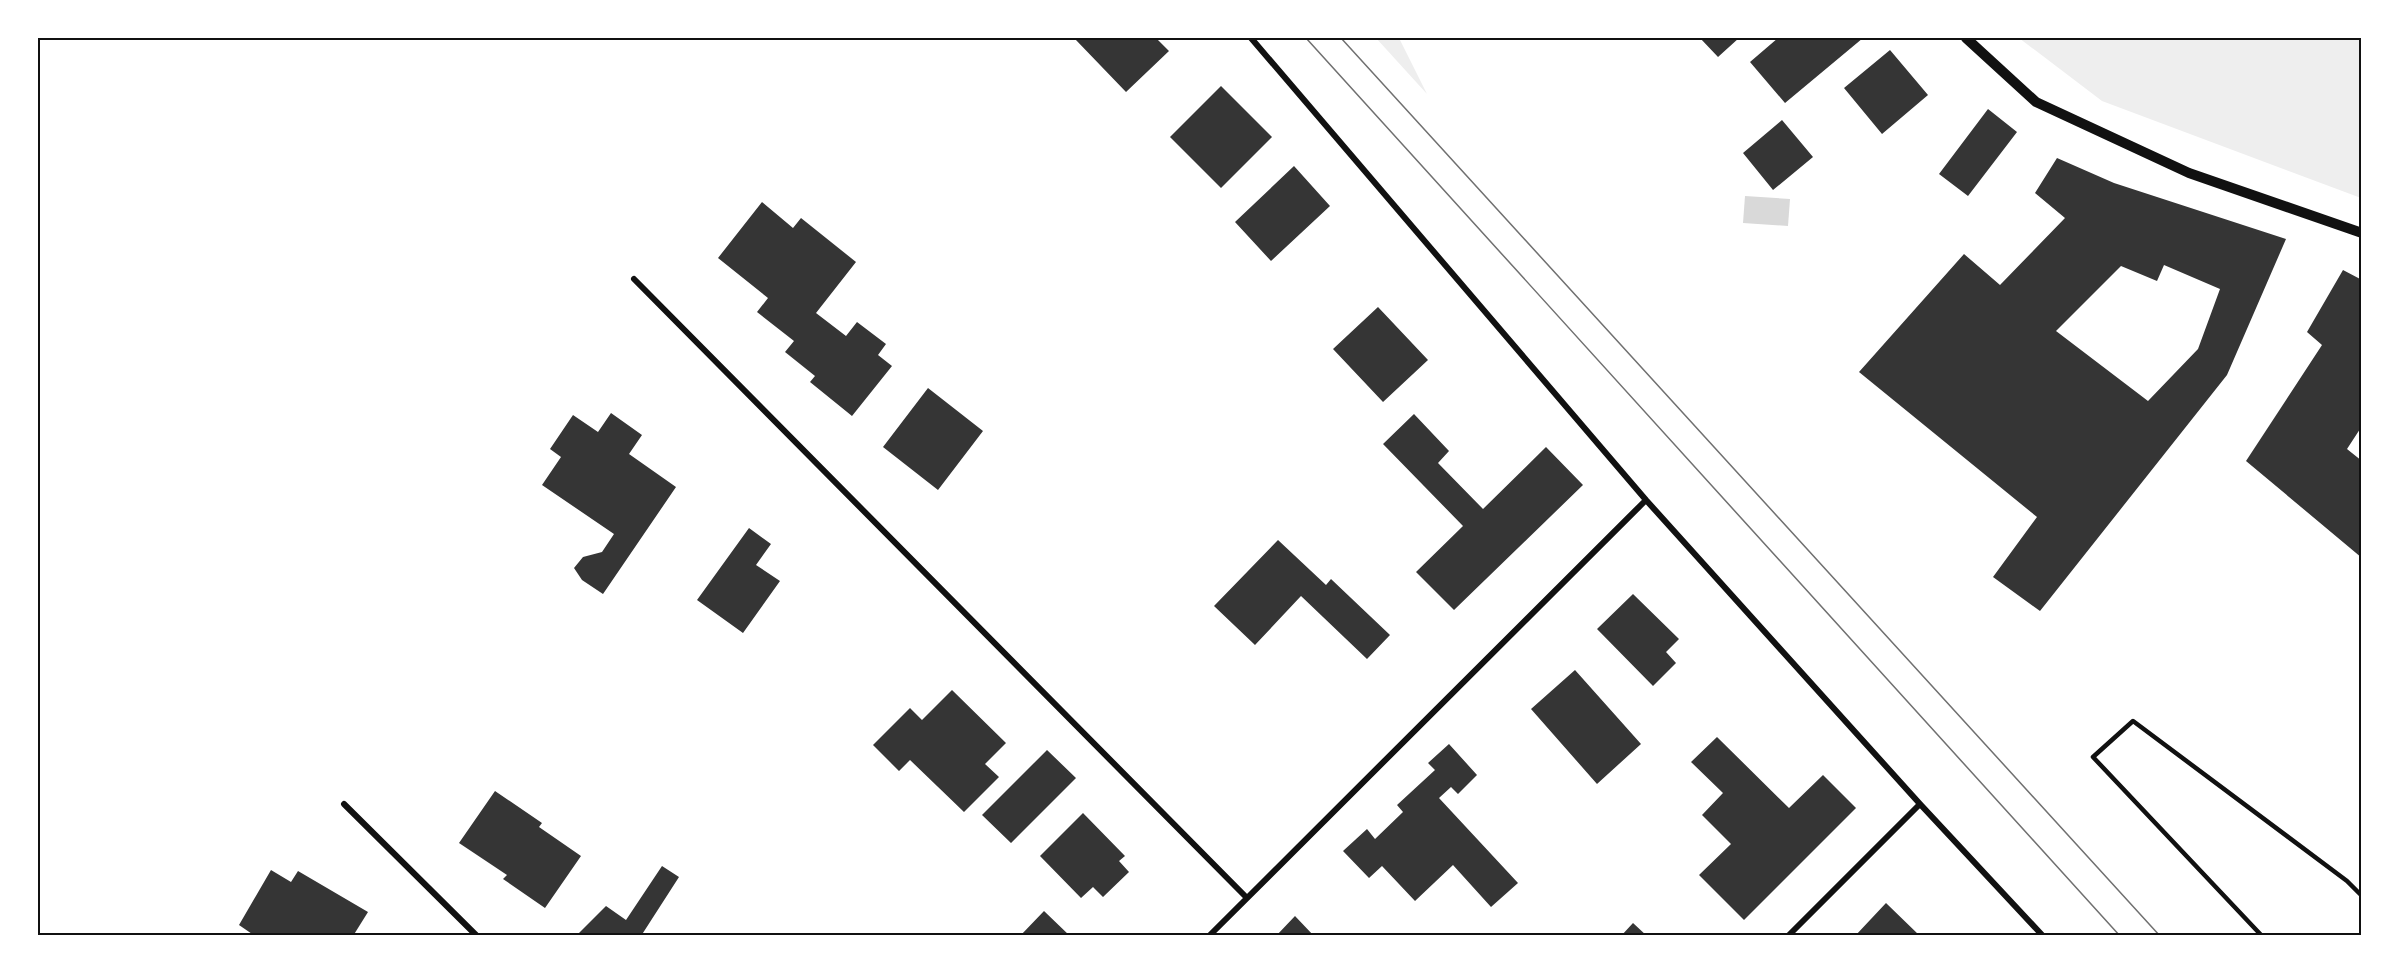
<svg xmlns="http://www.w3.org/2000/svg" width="2399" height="973" font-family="Ubuntu,sans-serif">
<rect width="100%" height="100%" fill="#fff"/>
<path fill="#eee" d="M1376,38H1399L1427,94Z
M2019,38H2361V198L2102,101Z"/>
<path fill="#d9d9d9" d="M1745,196L1790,199L1788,226L1743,223Z"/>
<path fill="#353535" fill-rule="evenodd" d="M1076,38H1156L1169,51L1126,92L1075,39Z
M1700,38H1739L1718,57Z
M1778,38H1863L1785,103L1750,62Z
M1890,50L1928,95L1882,134L1844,88Z
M1221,86L1272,137L1221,188L1170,137Z
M1988,109L2017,132L1968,196L1939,174Z
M1782,120L1813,157L1773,190L1743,153Z
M2057,158L2114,183L2286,239L2227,375L2040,611L1993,577L2037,517L1859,372L1964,254L2000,285L2065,218L2035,193ZM2164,265L2220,289L2198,349L2148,401L2056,331L2121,266L2157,281Z
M1294,166L1330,206L1271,261L1235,222Z
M762,202L793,228L801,218L856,262L816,313L846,336L857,322L886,344L878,355L892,366L852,416L810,382L815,376L785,352L794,341L757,312L768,298L718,258Z
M2343,270L2362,280V426L2347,449L2362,461V558L2246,461L2322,345L2307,332Z
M1378,307L1428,360L1383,402L1333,349Z
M928,388L983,431L938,490L883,447Z
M611,413L642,435L629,454L676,487L603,594L582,580L574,568L583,557L602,552L614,534L542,485L561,457L550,449L573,415L598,432Z
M1414,414L1449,451L1438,463L1483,509L1546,447L1583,485L1454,610L1416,572L1463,526L1383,444Z
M749,528L771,544L756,565L780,581L743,633L697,600Z
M1278,540L1326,585L1331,579L1390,635L1367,659L1301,596L1255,645L1214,606Z
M1633,594L1679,639L1666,652L1676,663L1653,686L1597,629Z
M1575,670L1641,744L1597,784L1531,709Z
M952,690L1006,743L985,764L999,777L964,812L910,760L899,771L873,745L910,708L922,720Z
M1717,737L1789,808L1823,775L1856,808L1744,920L1699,875L1731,844L1702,815L1723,793L1691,762Z
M1449,744L1477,775L1458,794L1451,787L1439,798L1518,883L1491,907L1453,865L1415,901L1382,866L1369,878L1343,851L1367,829L1375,839L1403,812L1397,805L1435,770L1428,763Z
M1047,750L1076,778L1011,843L982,815Z
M495,791L542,823L539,827L581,856L545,908L503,879L507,875L459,843Z
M1083,813L1125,856L1119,861L1129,872L1103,897L1093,887L1081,898L1040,856Z
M662,866L679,877L641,936H576L606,906L626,920Z
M271,870L291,882L298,871L368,912L353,936H255L239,925Z
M1886,903L1920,936H1855Z
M1044,911L1070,936H1020Z
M1295,916L1314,936H1276Z
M1633,923L1647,936H1621Z"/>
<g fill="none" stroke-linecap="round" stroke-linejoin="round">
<path stroke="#111" stroke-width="4.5" d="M2262,936L2093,757L2133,721L2347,881L2362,896"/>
<path stroke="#111" stroke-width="6" d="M1251,38L1646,500L1920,804L2043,936
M634,279L1247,898
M344,804L477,936
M1209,936L1646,500
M1788,936L1920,804"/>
<path stroke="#111" stroke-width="10" d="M1966,38L2036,102L2189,173L2362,233"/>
<path stroke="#707070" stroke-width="1.5" d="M1306,38L2120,936
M1341,38L2160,936"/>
</g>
<rect width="2399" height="973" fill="none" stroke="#ffffff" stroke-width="78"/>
<rect x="39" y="39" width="2321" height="895" fill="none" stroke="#111" stroke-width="2"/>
</svg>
